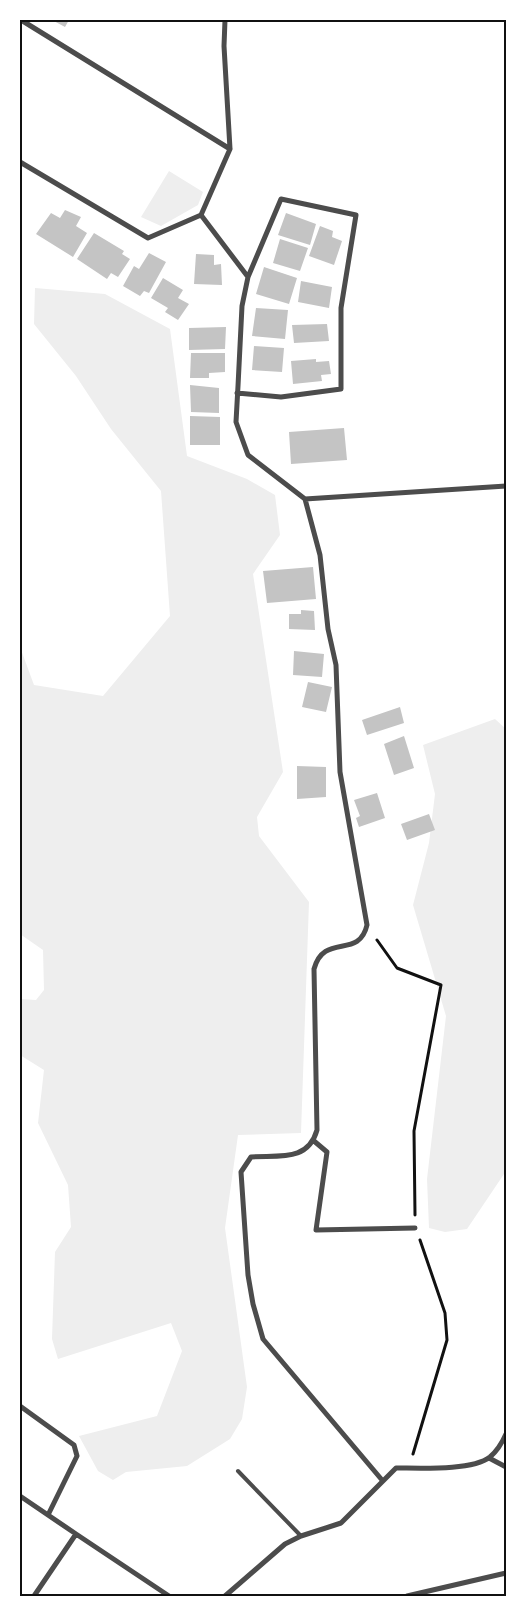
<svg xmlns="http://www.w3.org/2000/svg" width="526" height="1616" font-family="Ubuntu,sans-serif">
<rect width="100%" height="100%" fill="#fff"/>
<path fill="#eee" d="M169,171L203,192L198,205L161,226L141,217Z
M35,288L105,294L170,329L187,456L247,479L275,495L280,535L253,574L283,772L257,817L259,836L309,902L301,1133L238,1135L225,1228L247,1387L242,1419L230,1439L187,1466L126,1472L113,1480L98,1471L79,1436L157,1416L182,1351L171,1323L58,1359L52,1339L55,1252L71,1227L68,1185L38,1123L44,1070L20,1055V999L36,1000L44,990L43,950L20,934V647L34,685L103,696L170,616L161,491L111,429L76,376L34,324Z
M495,719L506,729V1175L504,1174L467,1229L445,1232L429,1228L427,1179L446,1016L413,905L429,843L435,794L423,745Z"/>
<path fill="#c4c4c4" d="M52,20H69L65,27Z
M65,210L81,217L76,226L87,233L73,257L36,234L51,213L60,218Z
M286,213L316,224L310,245L278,235Z
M320,226L333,231L332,237L342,241L334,265L309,256Z
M94,233L124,251L122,254L130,259L118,277L111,273L107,279L77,259Z
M280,239L308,248L300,271L273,263Z
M149,253L166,262L149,293L144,291L140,296L123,286L134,266L139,269Z
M196,254L214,255V265L221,264L222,285L194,284Z
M264,267L297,278L289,304L256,294Z
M163,278L183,290L178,298L189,304L178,320L165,312L168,308L151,298Z
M301,281L332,287L329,308L298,302Z
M256,308L288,310L285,339L252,336Z
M327,324L329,341L294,343L292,325Z
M226,327L225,349L189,350V328Z
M254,346L284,348L282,372L252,370Z
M191,353H225V372L209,373V378H190Z
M316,359V362L329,361L331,374L321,375L322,381L293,384L291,361Z
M190,385L219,388V413L191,412Z
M190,416L220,417V445H190Z
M344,428L347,460L291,464L289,432Z
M313,567L316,599L267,603L263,571Z
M301,610L314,611L315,630L289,629V614H301Z
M294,651L324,654L322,677L293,675Z
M308,682L332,687L326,712L302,707Z
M400,707L404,723L367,735L362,720Z
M404,736L414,768L394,775L384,744Z
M297,766L326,767V797L297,799Z
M377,793L385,818L359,827L356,818L360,816L354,800Z
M429,814L435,830L407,840L401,824Z"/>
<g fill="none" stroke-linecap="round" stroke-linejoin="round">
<path stroke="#111" stroke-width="3" d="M377,940L397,968L441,985L414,1131L415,1215
M413,1454L447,1340L445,1313L420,1240"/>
<path stroke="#4c4c4c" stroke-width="4" d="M238,1471L301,1536"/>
<path stroke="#4c4c4c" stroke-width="5" d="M21,20L230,149
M20,162L148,238L201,215L230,149L224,46L225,20
M201,215L248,277
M237,393L281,397L341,389V308L356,215L281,199L248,277L242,306L238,386L236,422L248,455L305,499L320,555L328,629L336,665L340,772L367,925C359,960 324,932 314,969L317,1130C308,1162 279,1155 251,1157L241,1172L248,1275L253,1304L263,1339L382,1480
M305,499L506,486
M314,1141L327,1152L316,1230L415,1228
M20,1406L74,1445L77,1456L48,1515
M489,1458L506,1467
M20,1496L76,1534
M34,1596L76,1534L169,1596
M225,1596L285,1544L301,1536L341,1523L396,1468C419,1468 472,1471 490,1457C497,1451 502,1443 506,1434
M407,1596L506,1573"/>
</g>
<rect width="526" height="1616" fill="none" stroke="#ffffff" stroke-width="42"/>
<rect x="21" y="21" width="484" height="1574" fill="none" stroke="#111" stroke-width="2"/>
</svg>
